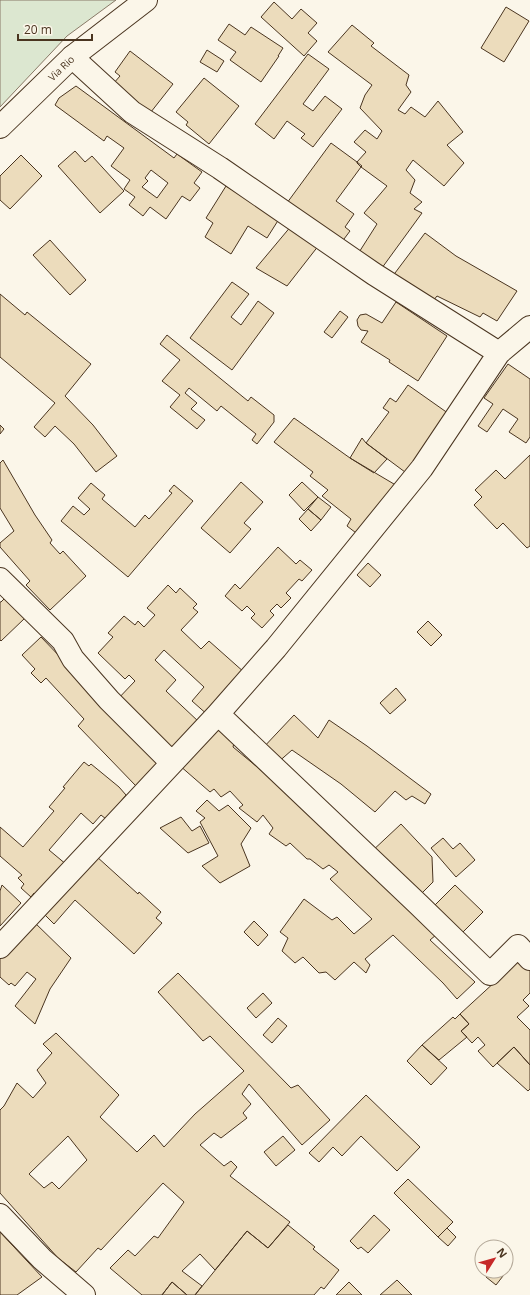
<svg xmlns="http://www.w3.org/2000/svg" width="530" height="1295" font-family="'Open Sans',sans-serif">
<rect width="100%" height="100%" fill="#fbf6e9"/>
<path fill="#dce7d0" stroke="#887966" d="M0,0H116L67,36L0,107Z"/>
<path fill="#ecdcbc" stroke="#4a3520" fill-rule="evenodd" d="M274,2L292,19L301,9L317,23L308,33L317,41L304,56L261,17Z
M506,7L529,21L504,62L481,48Z
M229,24L245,35L251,27L283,48L278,56H279L261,82L230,60L236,52L218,40Z
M352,25L374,43L371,46L409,75L406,85L411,92L398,110L405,114L411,107L425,117L438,101L463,132L447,145L464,163L444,186L413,160L406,170L415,180L410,193L422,202L414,209L422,213L379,272L356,257L377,224L364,213L387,186L361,167L362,166L357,162L366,152L354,142L365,130L377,139L382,131L360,108L365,95L372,85L328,52Z
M207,50L224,61L217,72L200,62Z
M130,51L173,84L147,117L113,84L120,76L115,72Z
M308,54L329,69L303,104L313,111L325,96L342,109L313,147L301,138L305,134L287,121L274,139L255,124Z
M204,78L239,106L209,144L186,125L188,122L176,112Z
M76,86L174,158L177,154L202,172L194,183L200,188L190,201L182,196L166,219L150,207L143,216L129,205L135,197L124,189L130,180L111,166L124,148L107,136L104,141L55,105L59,98ZM151,170L168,183L157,198L142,187L148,181L145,178Z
M331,143L357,162V163L361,167L336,201L354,214L345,227L350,231L338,247L284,207Z
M75,151L85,162L92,156L124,191L100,213L58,166Z
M21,155L42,176L10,209L0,200V176Z
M226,186L279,219L267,238L248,226L231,254L205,237L213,223L206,218Z
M292,225L319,245L287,286L256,268Z
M425,233L456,256L517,291L497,321L483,313L480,317L437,296L429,306L389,281Z
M50,240L86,280L70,295L33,255Z
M232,282L249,294L231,317L241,325L258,301L274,313L232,370L190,338Z
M0,294L25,315L27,312L91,364L65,396L93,425L117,456L96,472L74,444L55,426L45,437L34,427L55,403L0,357Z
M396,302L447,336L418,381L389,362L390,360L361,342L368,331L361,330L358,326L357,320L360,315L366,314L382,323Z
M340,311L348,317L332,338L324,332Z
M167,335L248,401L251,397L274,415V422L257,444L252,440L256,434L221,406L217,411L189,388L185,393L197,403L191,409L205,420L197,429L170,407L180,395L162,381L180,360L160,344Z
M508,364L530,379V437L526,443L509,432L518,419L503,409L487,432L478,426L493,404L484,398Z
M408,385L452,416L409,475L366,443L389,412L383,408L390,398L396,402Z
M294,418L350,458L399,487L360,536L347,526L351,519L322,496L328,490L310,476L313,472L274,442Z
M0,425L4,429L0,434Z
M362,438L366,443L387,459L374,473L350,458Z
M530,455V546L527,548L503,523L497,529L474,505L482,497L475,490L496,470L505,479Z
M3,460L35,515L52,540L50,543L60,554L63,551L86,576L50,610L26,585L30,581L0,547V543L14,531L0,508V463Z
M241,482L263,502L244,523L251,529L230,553L201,528Z
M302,482L318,497L304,511L289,495Z
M91,483L105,495L102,499L135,527L145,515L149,519L172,493L169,491L174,485L193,501L128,577L61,521L73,506L84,515L90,509L78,498Z
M318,497L331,507L321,520L308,509Z
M308,509L321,520L311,531L299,519Z
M278,547L296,564L300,560L312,570L302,581L299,579L286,593L291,598L281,608L277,604L270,611L274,615L262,628L251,618L255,614L247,606L242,611L225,596L235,584L240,589Z
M368,563L381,575L370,587L357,575Z
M168,585L176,593L180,588L197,604L193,608L198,612L181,630L201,649L209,641L245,673L209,716L192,701L204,687L164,650L155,660L176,680L166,691L199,722L170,754L115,702L135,681L129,675L125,679L98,653L113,637L108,633L124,616L135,625L138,621L144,627L155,615L147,608Z
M5,598L25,618L1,641L0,640V602H1Z
M428,621L442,635L431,646L417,632Z
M41,637L161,762L136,786L78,726L84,719L46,678L41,683L31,673L35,669L22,655Z
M396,688L406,700L390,714L380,703Z
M294,715L318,738L329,720L367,746L431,794L425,804L412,796L406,800L395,791L375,812L341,784L292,750L276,764L261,750Z
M215,727L234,743L233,747L303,805L436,935L430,940L475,982L457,999L443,983L393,935L365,959L370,965L366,973L354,962L335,980L326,972L319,973L303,957L295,963L282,951L288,938L280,932L304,899L332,920L337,917L354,934L372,919L330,879L338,872L329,865L323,869L310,859H307L290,843L286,846L269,834L273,828L263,815L257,822L239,808L243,805L230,791L221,797L214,789L210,792L179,765Z
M84,762L89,766L91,764L119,787L126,795L106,819L101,815L93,824L81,813L49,850L67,865L40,898L34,893L31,897L21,888L24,884L18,878L22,875L0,856V827L23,847L54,811L49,807L65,788L63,787Z
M207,800L219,811L228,805L251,828L241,844L250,866L220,883L202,866L218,856L200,822L205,818L196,811Z
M181,817L192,831L200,826L209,843L188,853L160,828Z
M401,824L432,857L433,882L417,898L370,853Z
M443,838L453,849L460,843L475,860L456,877L431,848Z
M96,856L138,894L139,892L161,912L156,918L162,923L134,954L75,900L54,924L43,913Z
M2,885L21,903L0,926V891Z
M455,885L483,912L461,934L434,906Z
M32,920L71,958L50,989L35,1024L15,1006L36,979L27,972L15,986L11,983L9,985L0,977V954Z
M254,921L268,935L258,946L244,932Z
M521,958L530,967V993L523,1000L529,1006L517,1017L530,1030V1065L514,1047L493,1067L478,1051L485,1045L478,1037L472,1043L461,1031L469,1024L460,1014Z
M178,973L291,1088L298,1085L330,1120L302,1145L249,1084L242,1094L251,1104L243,1113L247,1118L221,1138L214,1133L200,1145L224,1166L231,1161L237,1167L230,1176L290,1222L268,1248L247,1231L215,1270L200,1254L182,1271L202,1286L195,1295H187L172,1282L162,1295H142L110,1268L128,1250L135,1256L154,1236L158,1238L184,1202L163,1183L101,1250L98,1248L76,1272L58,1258L0,1193V1110L4,1106L17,1083L33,1098L46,1083L37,1070L52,1053L43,1044L56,1033L119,1095L100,1117L137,1152L154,1135L164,1147L195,1114L244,1071L210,1036L203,1041L158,992ZM68,1136L87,1160L59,1189L52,1182L44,1188L29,1174Z
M263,993L272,1003L256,1018L247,1008Z
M460,1014L469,1024L461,1031L467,1037L439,1060L422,1045L453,1017L455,1019Z
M278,1018L287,1026L272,1043L263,1035Z
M422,1045L447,1068L431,1085L407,1061Z
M514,1047L530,1065V1089L528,1091L497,1063Z
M366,1095L420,1147L397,1171L361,1136L342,1156L333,1147L319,1162L309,1153Z
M283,1136L295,1150L276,1166L264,1152Z
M408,1179L453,1222L438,1237L394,1193Z
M374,1215L390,1230L368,1253L361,1247L358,1249L350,1241Z
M288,1225L315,1247L313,1249L339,1270L324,1289L321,1287L314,1295H195L247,1231L268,1248Z
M447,1228L456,1237L448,1246L438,1237Z
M0,1232L42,1277L17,1295H0Z
M506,1264L510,1267L496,1285L486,1277L490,1271H506Z
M397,1280L412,1295H380Z
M172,1282L187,1295H162Z
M349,1282L362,1295H336Z"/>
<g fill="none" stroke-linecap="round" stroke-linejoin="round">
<defs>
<path id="minor" d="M72,57L132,112L220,168L374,274L499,353
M0,579L63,641L73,659L109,700L172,763
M218,714L418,904L490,974L518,946L530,959
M0,947L218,714L276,648L422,468L499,353L530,327"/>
<path id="tertiary" d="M0,127L72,57L146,0
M0,1215L42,1259L84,1295"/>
</defs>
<use href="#minor" stroke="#4a3520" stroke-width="24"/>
<use href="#tertiary" stroke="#4a3520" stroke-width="24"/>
<use href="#minor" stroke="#fbf6e9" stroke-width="22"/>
<use href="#tertiary" stroke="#fbf6e9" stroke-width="22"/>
</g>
<g text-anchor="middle" stroke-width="3" stroke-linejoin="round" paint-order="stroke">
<g font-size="10" fill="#4a3520" stroke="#fbf6e9">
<text transform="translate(61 68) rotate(-44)" y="4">Via Rio</text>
</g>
</g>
<g transform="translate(494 1259) rotate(53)"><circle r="19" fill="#fbf6e9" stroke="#b4a999"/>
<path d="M0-3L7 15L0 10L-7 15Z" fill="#c62828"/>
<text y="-6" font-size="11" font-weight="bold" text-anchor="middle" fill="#4a3520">N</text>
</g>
<path d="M18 34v6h74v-6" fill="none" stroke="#4a3520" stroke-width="2"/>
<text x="24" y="34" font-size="12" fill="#4a3520" stroke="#fbf6e9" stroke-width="3" paint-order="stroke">20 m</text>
</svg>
